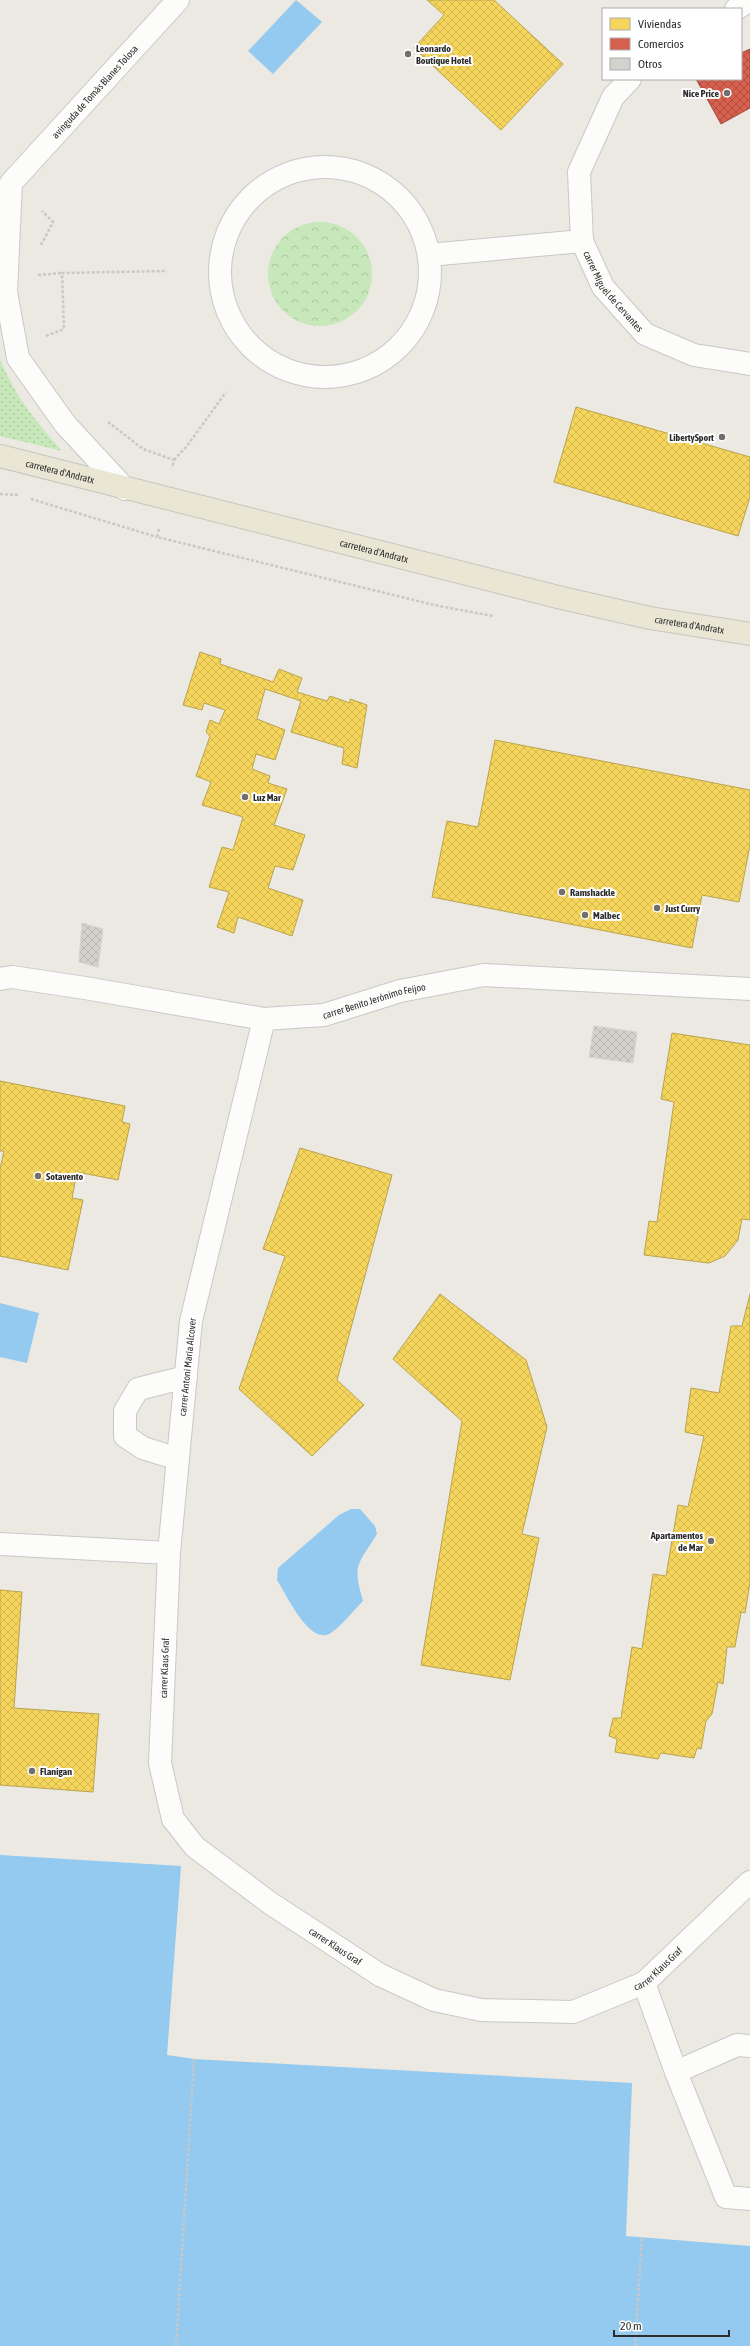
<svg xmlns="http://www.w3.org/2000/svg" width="750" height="2346" font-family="'Asap Condensed',sans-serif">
<defs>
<pattern id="grass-dots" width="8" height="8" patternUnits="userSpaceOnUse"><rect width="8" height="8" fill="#c7e8ba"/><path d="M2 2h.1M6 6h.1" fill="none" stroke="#abc7a0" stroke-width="1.8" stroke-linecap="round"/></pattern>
<pattern id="park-crowns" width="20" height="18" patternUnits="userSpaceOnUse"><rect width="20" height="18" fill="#c7e8ba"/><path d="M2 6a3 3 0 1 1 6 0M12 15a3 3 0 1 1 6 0" fill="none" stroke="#abc7a0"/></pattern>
<pattern id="homes-cross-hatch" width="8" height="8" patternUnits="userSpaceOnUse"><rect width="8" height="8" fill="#f6d55c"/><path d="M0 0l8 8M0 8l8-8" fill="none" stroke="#d3b750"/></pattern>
<pattern id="shops-cross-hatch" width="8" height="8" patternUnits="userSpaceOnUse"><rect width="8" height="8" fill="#d6604d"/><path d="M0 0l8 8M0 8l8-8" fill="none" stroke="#ae5040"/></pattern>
<pattern id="building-cross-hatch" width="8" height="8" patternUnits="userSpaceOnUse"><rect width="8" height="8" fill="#d4d2cd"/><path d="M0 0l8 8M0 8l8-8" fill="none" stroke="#b6b5b0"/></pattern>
</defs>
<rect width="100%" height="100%" fill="#ece9e2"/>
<path fill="url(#grass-dots)" d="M0,359C16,398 35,420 62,451L0,436Z"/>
<path fill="url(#park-crowns)" d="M268 274a52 52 0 1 1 104 0a52 52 0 1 1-104 0Z"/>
<path fill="#94caef" d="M296,0L322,22L273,74L248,51Z
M0,1303L39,1313L27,1363L0,1357Z
M351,1509H360L375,1526L377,1534C358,1565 352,1564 363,1601C354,1610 340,1628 329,1634C309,1644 286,1594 277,1580L278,1568L339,1515Z
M0,1855L181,1866L167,2055L194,2059L632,2083L626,2236L750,2246V2346H0Z"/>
<path fill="url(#homes-cross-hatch)" stroke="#baa34e" d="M427,0H494L563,64L501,130L414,48L444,15Z
M576,407L750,457V497L738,536L554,482Z
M200,652L221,659L220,664L273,682L279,669L302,678L297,692L327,701L330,696L350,703V699L367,705L357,768L342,764L344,748L291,732L301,701L265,689L257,719L285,730L275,760L256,754L252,769L270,776L268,783L287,789L274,825L305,835L293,870L275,866L268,888L303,900L292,936L238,917L234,933L217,927L229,892L209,887L222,847L233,850L243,817L202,805L211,782L196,776L210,736L206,732L210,720L219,724L225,710L204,703L202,710L183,705Z
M495,740L750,790V845L739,902L702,895L692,948L432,897L447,821L478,827Z
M672,1033L750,1045V1220L742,1219L738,1240L725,1256L709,1263L644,1255L649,1221L657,1222L674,1102L661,1099Z
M0,1081L125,1106L122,1122L130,1124L118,1180L77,1172L72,1198L83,1200L68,1270L0,1256V1169L4,1151H0Z
M300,1148L392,1175L337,1380L364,1405L312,1456L239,1389L285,1256L263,1249Z
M440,1294L526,1360L547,1427L522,1534L539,1538L510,1680L421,1665L462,1421L393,1359Z
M750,1294V1582L745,1613L741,1612L735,1647H727L723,1684L718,1682L712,1714L706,1721L701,1749L697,1748L694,1758L661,1753L658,1759L615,1752L617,1739L609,1736L613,1718H621L632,1647L642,1649L653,1574L666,1576L678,1505L688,1507L704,1436L685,1432L691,1388L719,1393L731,1326H742Z
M0,1590L22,1592L14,1708L99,1714L93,1792L0,1785Z"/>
<path fill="url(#shops-cross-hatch)" stroke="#a35143" d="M750,49V108L721,124L696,79H741V53Z"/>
<path fill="url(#building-cross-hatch)" stroke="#d7d4ce" d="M82,923L103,929L98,967L79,962Z
M594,1026L637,1032L633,1063L589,1057Z"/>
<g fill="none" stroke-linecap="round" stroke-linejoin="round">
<defs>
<path id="lane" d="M220 272a105 105 0 1 1 210 0a105 105 0 1 1-210 0Z
M429,255L582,241
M178,1459L143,1448L125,1436V1411L138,1389L186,1377"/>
<g id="street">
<path d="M736,9L750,0"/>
<path id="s1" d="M630,79L613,97L579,172L582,241L603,287L645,334L694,355L750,364"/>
<path id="s2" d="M11,183L178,0"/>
<path id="s3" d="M0,979L12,977L85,988L264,1019L324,1015L400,991L484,975L750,989"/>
<path id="s4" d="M264,1019L191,1321L169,1553L160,1763L173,1819L195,1847L270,1903L380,1975L434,2000L481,2010L573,2012L644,1983L750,1882"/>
<path d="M0,1544L169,1553"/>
<path d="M644,1983L676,2072L726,2197L750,2199"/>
<path d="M676,2072L737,2045L750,2046"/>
</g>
<path id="secondary" d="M11,183L6,292L18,358L65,424L125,489"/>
<g id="primary">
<path id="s5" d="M0,456L562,598L650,618L750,634"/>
</g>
</defs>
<use href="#lane" stroke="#c9c8c7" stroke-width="24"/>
<use href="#street" stroke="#c9c8c7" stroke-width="24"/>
<use href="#secondary" stroke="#c9c8c7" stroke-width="24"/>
<use href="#primary" stroke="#c6c5c3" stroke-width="24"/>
<path stroke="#c8c8c8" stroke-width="2.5" stroke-dasharray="3 2" stroke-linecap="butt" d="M41,245L53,222L42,211
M38,275L62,273
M46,336L64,329L62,273L167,271
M108,422L143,449L174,460L172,468
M174,460L187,446L226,392
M0,494L19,495
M31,499L157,537
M159,529L157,537L434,605L493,616
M176,2346L194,2059
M635,2346L642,2238"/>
<use href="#lane" stroke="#fcfcfb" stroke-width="22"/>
<use href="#street" stroke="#fcfcfb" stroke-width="22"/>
<use href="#secondary" stroke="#fcfcfb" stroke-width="22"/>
<use href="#primary" stroke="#e9e6d4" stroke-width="22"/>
</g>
<g fill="#706f6c" stroke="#fff" stroke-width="1.5">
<circle cx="408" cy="54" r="4"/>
<circle cx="727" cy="93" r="4"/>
<circle cx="722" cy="437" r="4"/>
<circle cx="245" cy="797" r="4"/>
<circle cx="562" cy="892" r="4"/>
<circle cx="657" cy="908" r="4"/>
<circle cx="585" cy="915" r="4"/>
<circle cx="38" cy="1176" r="4"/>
<circle cx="711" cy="1541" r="4"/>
<circle cx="32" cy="1771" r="4"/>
</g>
<g text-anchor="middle" stroke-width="4" stroke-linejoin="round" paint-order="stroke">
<g font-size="10" font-weight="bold" fill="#2d2d2d" stroke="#fff" text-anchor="start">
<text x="416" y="52">Leonardo<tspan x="416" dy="12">Boutique Hotel</tspan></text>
<text x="719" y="97" text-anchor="end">Nice Price</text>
<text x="714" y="441" text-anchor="end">LibertySport</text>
<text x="253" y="801">Luz Mar</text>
<text x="570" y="896">Ramshackle</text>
<text x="665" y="912">Just Curry</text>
<text x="593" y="919">Malbec</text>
<text x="46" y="1180">Sotavento</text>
<text x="703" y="1539" text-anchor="end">Apartamentos<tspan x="703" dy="12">de Mar</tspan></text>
<text x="40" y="1775">Flanigan</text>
</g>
<g font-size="10" fill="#2d2d2d" stroke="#fff">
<text dy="4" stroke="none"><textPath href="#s2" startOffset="124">avinguda de Tomàs Blanes Tolosa</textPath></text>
<text dy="4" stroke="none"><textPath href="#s1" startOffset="236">carrer Miguel de Cervantes</textPath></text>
<text dy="4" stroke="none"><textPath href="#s5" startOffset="62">carretera d'Andratx</textPath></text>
<text dy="4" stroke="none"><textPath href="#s5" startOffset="386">carretera d'Andratx</textPath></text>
<text dy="4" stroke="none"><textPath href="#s5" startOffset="710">carretera d'Andratx</textPath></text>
<text dy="4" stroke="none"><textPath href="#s3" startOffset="380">carrer Benito Jerónimo Feijoo</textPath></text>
<text transform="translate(187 1367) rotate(-84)" y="4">carrer Antoni Maria Alcover</text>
<text transform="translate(164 1668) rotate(-88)" y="4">carrer Klaus Graf</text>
<text dy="4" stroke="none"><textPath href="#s4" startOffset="1019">carrer Klaus Graf</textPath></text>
<text dy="4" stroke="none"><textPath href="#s4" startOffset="1368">carrer Klaus Graf</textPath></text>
</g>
</g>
<rect x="602" y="8" width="140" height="72" fill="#ffffff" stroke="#ababab"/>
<rect x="610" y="18" width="20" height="12" fill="#f6d55c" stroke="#ababab"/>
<text x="638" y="28" font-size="12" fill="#2d2d2d">Viviendas</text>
<rect x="610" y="38" width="20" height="12" fill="#d6604d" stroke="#ababab"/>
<text x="638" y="48" font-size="12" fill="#2d2d2d">Comercios</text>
<rect x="610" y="58" width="20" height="12" fill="#d4d2cd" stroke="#ababab"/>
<text x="638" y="68" font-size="12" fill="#2d2d2d">Otros</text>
<path d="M614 2330v6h115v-6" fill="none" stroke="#2d2d2d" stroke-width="2"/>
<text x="620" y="2330" font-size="12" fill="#2d2d2d" stroke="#ffffff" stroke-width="3" paint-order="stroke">20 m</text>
</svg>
